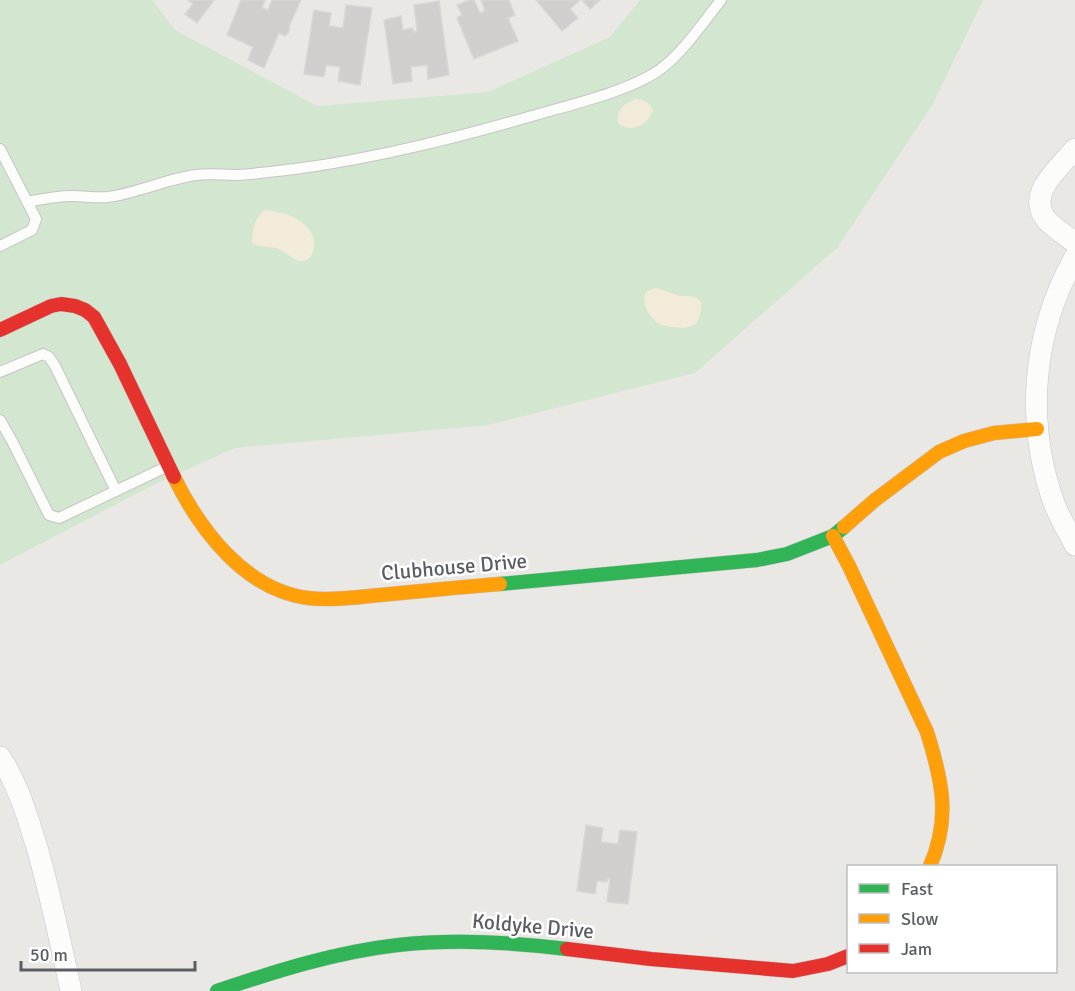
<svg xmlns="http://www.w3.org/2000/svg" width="1075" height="991" font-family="Signika,sans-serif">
<rect width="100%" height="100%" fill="#eae8e5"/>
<path fill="#d3e6d0" d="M0,0H152L175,30L317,106L488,92L610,37L640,0H983L933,104L838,247L695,373L488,425L235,448L159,482L0,565Z"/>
<path fill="#f2ebd9" d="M636,99C644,99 650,103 653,110C649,125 630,134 618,123C617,109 624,103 636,99Z
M265,210C276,211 289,214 297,219C302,222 308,227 311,232C317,242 315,263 299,261C293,260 286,252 279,249C269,246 260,248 252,243C251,233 256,215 265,210Z
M657,288C664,290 671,293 677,295C688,298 692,293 701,302C702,324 694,330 672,327C668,326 662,326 658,323C651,319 641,303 645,294C647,290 653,289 657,288Z"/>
<path fill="#d1cfce" stroke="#d9d7d4" stroke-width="1.5" d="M188,0H214L197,23L185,14L193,4Z
M241,0H265L262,8L268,10L272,0H301L289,26L290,29L288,33L285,36L279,33L264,68L248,60L253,47L227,35Z
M470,0H474L480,13L485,11L481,0H509L515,15L508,18L518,41L474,59L457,18L462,15L457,5Z
M536,0H580L570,9L578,18L562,31Z
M582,0H600L590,9Z
M439,1L449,75L428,79L427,65L411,67L412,81L393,84L384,20L401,16L403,30L412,28L414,32L417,31L414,5Z
M346,5L372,8L360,85L338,81L340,67L326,65L324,77L304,74L314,10L331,13L329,26L343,28Z
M586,825L603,828L601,842L618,844L620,830L637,832L628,904L607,902L610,879L607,878V882L597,881L595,894L577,891Z"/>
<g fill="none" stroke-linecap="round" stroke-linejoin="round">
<defs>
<path id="lane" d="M0,149L36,219L32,230L0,246
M27,202C42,199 56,196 72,196C84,196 96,198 108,197C138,193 166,179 196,175C210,173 223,175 237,175C256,174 276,171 295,169C378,158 459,137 539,114C574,104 628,91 658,71C682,54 703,23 721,0
M0,372L43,354L49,357L55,366L116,491
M0,420L12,441L49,515L59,518L166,467"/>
<path id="street" d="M1075,149C1060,167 1027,193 1045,218C1053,228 1066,235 1075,243
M1075,257C1032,333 1025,422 1054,503C1059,517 1068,531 1075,545
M0,757C19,786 28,818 38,851C51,897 61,944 71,991"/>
<path id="fast" d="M500,584L757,560L787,554L833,536L844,527
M217,991C276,971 336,952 398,945C454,939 511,942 567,949"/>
<path id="slow" d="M174,477C200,530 245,590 308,598C332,601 357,597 381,595C421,591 460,587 500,584
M844,527L875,500L939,452L964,441L994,433L1037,429
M833,536L849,566L927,732C942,780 951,818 930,866"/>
<path id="jam" d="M0,330L51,306L61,304L75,306L85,310L94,317L120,364L174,477
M567,949L651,959L793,971L828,964L848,956"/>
</defs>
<use href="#lane" stroke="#c5c5c6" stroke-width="12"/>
<use href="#street" stroke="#c5c5c6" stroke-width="22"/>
<use href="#fast" stroke="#c6c6c7" stroke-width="15"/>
<use href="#slow" stroke="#c6c6c7" stroke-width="15"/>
<use href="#jam" stroke="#c6c6c7" stroke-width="15"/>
<use href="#lane" stroke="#fcfcfb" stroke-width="10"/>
<use href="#street" stroke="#fcfcfb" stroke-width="21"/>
<use href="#fast" stroke="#30b455" stroke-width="14"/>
<use href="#slow" stroke="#ff9f0a" stroke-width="14"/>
<use href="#jam" stroke="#e5322d" stroke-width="14"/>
</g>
<g text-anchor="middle" stroke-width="5" stroke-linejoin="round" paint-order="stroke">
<g font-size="21" fill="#5a5e62" stroke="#fff">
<text transform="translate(454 567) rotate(-5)" y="7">Clubhouse Drive</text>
<text transform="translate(533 926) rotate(5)" y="7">Koldyke Drive</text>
</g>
</g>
<rect x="847" y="865" width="210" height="108" fill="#ffffff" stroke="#bdbfc0" stroke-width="1.5"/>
<rect x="859" y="884" width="30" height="9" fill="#30b455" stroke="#bdbfc0" stroke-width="1.5"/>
<text x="901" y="895" font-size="18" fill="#5a5e62">Fast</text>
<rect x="859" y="914" width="30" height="9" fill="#ff9f0a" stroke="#bdbfc0" stroke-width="1.5"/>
<text x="901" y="925" font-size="18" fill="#5a5e62">Slow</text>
<rect x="859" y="944" width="30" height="9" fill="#e5322d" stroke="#bdbfc0" stroke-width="1.5"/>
<text x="901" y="955" font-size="18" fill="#5a5e62">Jam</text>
<path d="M21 961v9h174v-9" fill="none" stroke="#5a5e62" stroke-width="3"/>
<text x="30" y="961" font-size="18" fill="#5a5e62" stroke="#ffffff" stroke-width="4.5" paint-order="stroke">50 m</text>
</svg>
